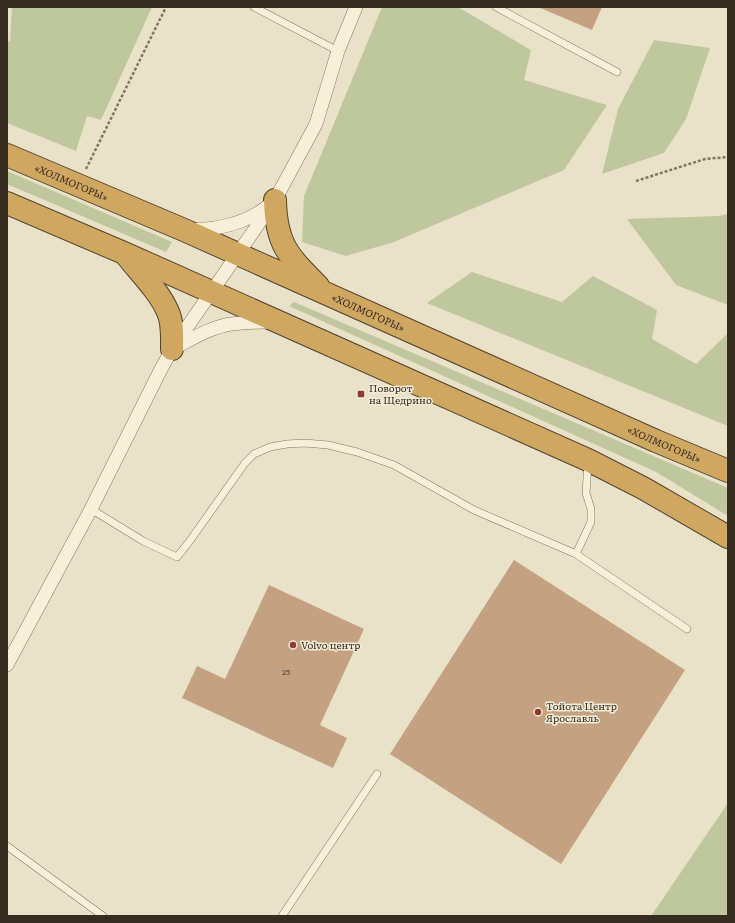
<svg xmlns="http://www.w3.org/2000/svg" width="735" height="923" font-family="Literata,serif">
<rect width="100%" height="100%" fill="#eae2c8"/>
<path fill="#bfc79c" d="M12,7H152L101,120L87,116L76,151L7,123V40L10,42Z
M382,7H458L531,50L524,80L607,105L564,170L394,242L346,256L302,242L304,196Z
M654,40L710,48L686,119L664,153L602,174L618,109Z
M7,171L172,242L166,252L7,184Z
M728,214V305L676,285L627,219L719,216Z
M472,272L562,302L593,276L657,310L652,339L696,364L727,334L728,335V426L427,303Z
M294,302L728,488V516L656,472L289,306Z
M728,803V916H651Z"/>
<path fill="#c4a281" d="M538,7H602L592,30Z
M514,560L685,670L561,864L390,754Z
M269,585L364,629L320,725L347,738L333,768L182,698L197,666L225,679Z"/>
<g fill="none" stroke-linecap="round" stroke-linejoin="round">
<defs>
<path id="lane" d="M254,7L338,51
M496,7L617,72
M91,509L143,541L177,557L189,542L245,463L254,454L270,447L287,444L305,443L328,445L357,452L394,465L474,510L576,554L687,629
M576,554L591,522V509L586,493L588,464
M7,846L103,916
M282,916L377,774"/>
<path id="street" d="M191,230C219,229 245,224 268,206
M174,348C192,339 211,327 231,324C244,322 256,322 269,322
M7,665L91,509L160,371L172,349L275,200L316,124L338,51L356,7"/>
<g id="highway">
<path id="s1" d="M7,155L184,230L656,441L728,471"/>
<path d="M275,200C276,244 288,256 318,286"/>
<path d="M7,203L124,253L588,460L643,488L728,537"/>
<path d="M127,256C140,273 159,291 168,312C173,323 172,337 172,349"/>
</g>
</defs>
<use href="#lane" stroke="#84755f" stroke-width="8"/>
<use href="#street" stroke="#84755f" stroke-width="14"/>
<use href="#highway" stroke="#534432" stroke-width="24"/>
<path stroke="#84755f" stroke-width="2.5" stroke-dasharray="3 2" stroke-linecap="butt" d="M86,169L166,7
M636,181L705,159L728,157"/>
<use href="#lane" stroke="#f6efda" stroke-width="7"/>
<use href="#street" stroke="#f6efda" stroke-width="13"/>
<use href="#highway" stroke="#d0a761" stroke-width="22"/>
</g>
<g fill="#8d3a34" stroke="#f2ecd6" stroke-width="1.5">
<rect x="357" y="390" width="8" height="8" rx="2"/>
<circle cx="293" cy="645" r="4"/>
<circle cx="538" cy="712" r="4"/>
</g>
<g text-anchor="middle" stroke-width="3" stroke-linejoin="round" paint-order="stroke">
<g font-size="8" fill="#5a4a39">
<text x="286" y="675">25</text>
</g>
<g font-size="10" fill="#362d21" stroke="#f2ecd6">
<text dy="4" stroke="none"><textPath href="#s1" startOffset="70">«ХОЛМОГОРЫ»</textPath></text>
<text dy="4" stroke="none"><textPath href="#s1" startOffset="394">«ХОЛМОГОРЫ»</textPath></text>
<text dy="4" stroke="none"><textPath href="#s1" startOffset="718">«ХОЛМОГОРЫ»</textPath></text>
</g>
<g font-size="10" fill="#362d21" stroke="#f2ecd6" text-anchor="start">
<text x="369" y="392">Поворот<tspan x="369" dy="12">на Щедрино</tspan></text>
<text x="301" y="649">Volvo центр</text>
<text x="546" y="710">Тойота Центр<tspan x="546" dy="12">Ярославль</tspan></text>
</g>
</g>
<rect width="735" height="923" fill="none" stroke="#362d21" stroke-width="16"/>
</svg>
